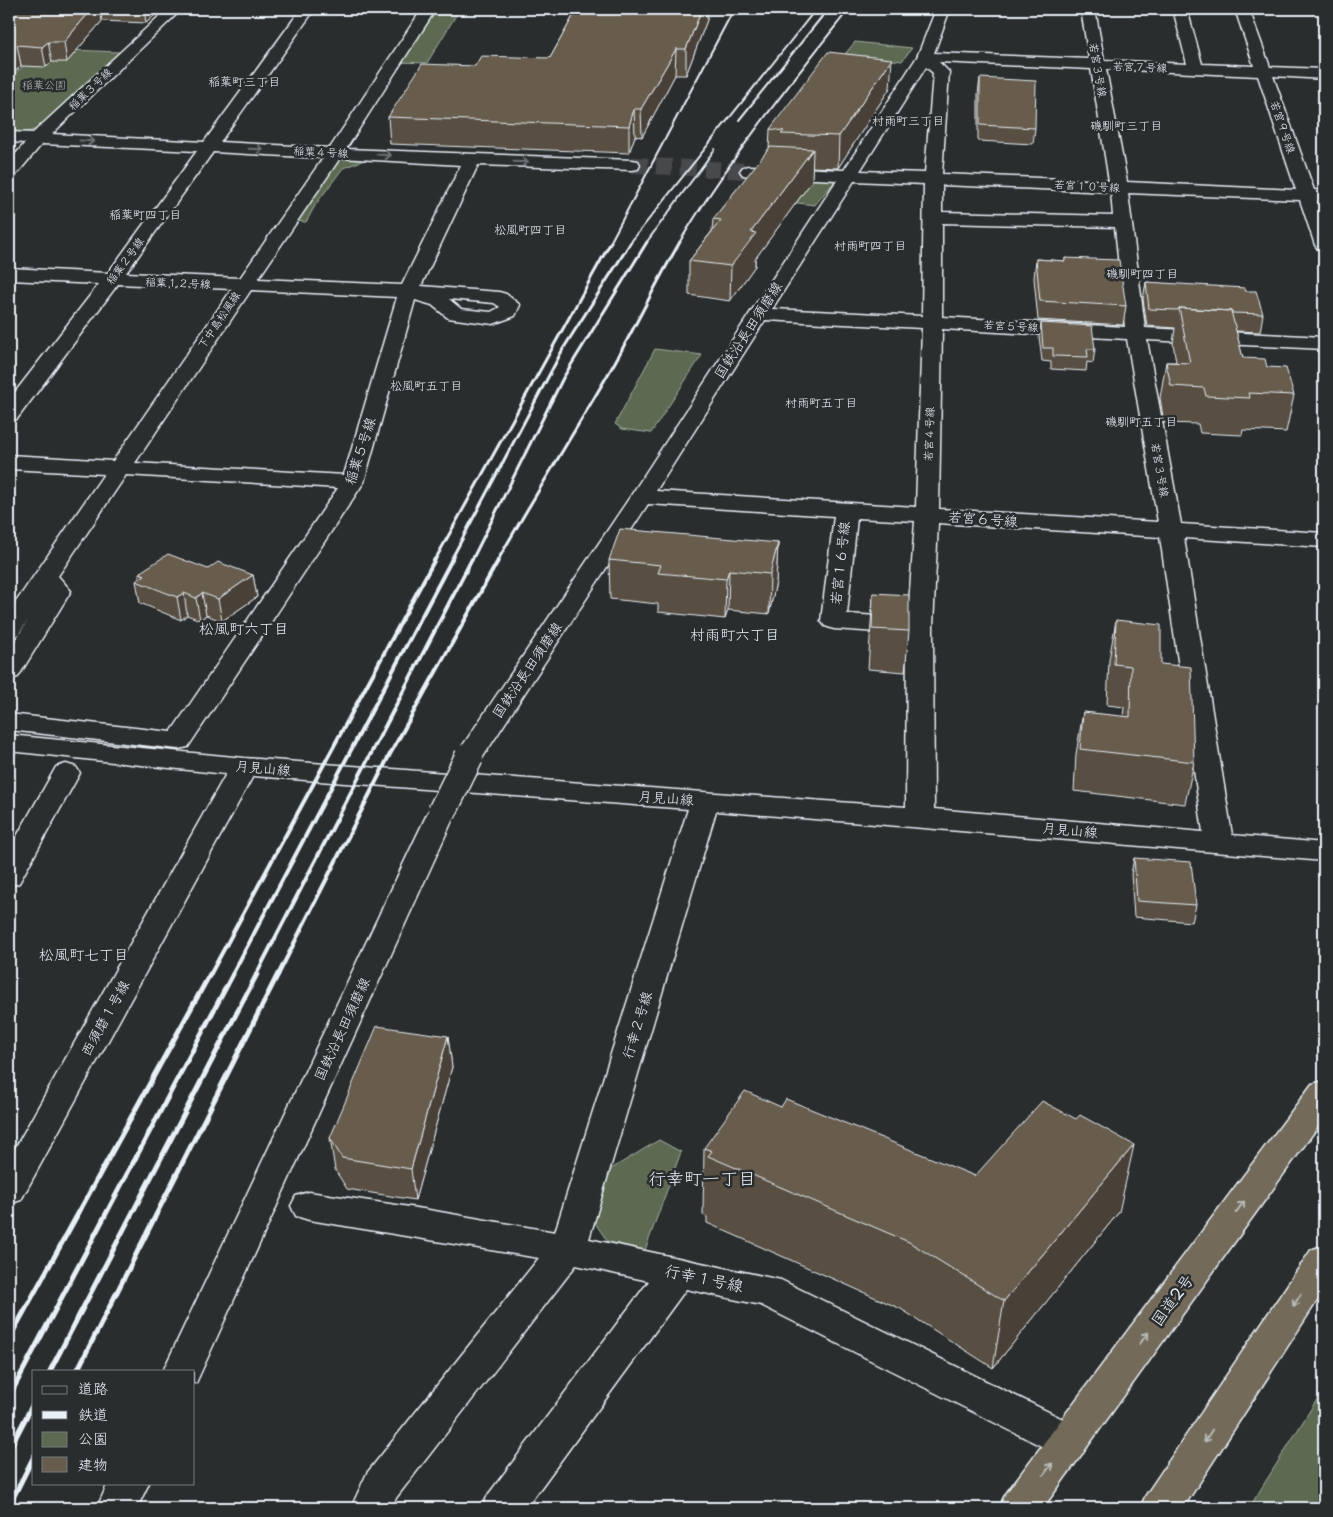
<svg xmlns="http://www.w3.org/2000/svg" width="1333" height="1517" font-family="'Playpen Sans','Klee One',sans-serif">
<rect width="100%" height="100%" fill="#2a2d2e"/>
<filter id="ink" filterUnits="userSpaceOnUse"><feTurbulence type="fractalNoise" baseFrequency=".02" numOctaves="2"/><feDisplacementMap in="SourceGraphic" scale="10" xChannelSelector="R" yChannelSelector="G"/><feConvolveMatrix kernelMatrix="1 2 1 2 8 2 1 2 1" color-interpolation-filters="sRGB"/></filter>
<g filter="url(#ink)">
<path fill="#5d6a51" stroke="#a2aea4" d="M432,11L458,12L427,63L398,62Z
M855,42L912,48L902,61L845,54Z
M45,49L119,52L38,129L22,133L9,132V78Z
M340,157L367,159L343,168L316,204L306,222L295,221Z
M767,176L835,178V181L815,205L753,198Z
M655,349L702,355L651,433L622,429L615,424Z
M659,1140L681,1152L645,1250L608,1242L591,1217L606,1172Z
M1324,1388V1508H1249Z"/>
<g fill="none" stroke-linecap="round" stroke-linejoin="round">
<path stroke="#464a4c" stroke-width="16" stroke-dasharray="16 8" stroke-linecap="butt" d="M632,165L749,171"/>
<defs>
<path id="minor" d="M167,9H182L52,134L204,142L301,9H315L220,142L330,148L422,9H436L346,149L632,160L638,161L640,165L638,169L632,170L478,165L421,286L499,292L506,294L520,305L515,316L493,324L448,318L432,305L415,300L364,482L188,747L178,749L9,730V714L171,732L338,488L126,475L58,576L71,591L18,677L9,679V651L28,620L18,635L9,638V612L104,474L9,469V455L113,461L232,289L118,284L17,419L9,420V400L99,284L9,280V268L108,273L197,151L42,144L15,176L9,177V162L25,143L9,142V132L33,133ZM213,152L323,158L240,278L126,273ZM340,158L461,165L402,285L258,279ZM251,290L397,297L344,475L135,463ZM449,299L494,303L500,307L491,312L461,309Z
M936,9H950L934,53L1089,59L1081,9H1095L1104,60L1187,64L1173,9H1187L1202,64L1254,66L1235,9H1249L1270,67L1324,69V79L1273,76L1314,190L1324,191V201H1317L1324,220V250L1318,249L1315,245L1300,200L1128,193L1145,328L1324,337V349L1147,340L1181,524L1324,533V547L1184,538L1232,835L1324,843V861L716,811L589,1239L781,1280L1083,1429L1089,1441L1083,1453L1069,1459L1055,1453L761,1305L686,1289L526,1508H482L488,1495L649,1281L576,1265L396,1498L391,1508H351L367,1473L539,1258L309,1220L296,1216L291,1206L296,1196L309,1192L423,1209L555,1232L688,809L253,776L21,1200L9,1204V1159L226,774L9,751V735L244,758L906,807L907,634L834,629L825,626L821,621L834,516L648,504L479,763L469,765L459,763L455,757L630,497L837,180L749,176L743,175L740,171L743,167L749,166L844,170L917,57ZM939,62L1091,69L1109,181L942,174L949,72ZM926,67L933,73L925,173L860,171ZM1106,69L1258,76L1296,190L1127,182ZM854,181L924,184L922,316L772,309ZM942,185L1111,192L1113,216L942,212ZM942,223L1115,227L1125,327L942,317ZM765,320L922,328L916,507L656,491ZM942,329L1127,339L1158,522L939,509ZM857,518L915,521L908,618L847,614ZM938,523L1160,537L1203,832L934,809L933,626Z
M66,764L76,767L80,773L19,883L9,886V850L56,767Z
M442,803L452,806L456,812L196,1383H194V1371H163L428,812L432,806Z
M108,1483H149L137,1508H97Z"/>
<path id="highway" d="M1324,1081V1118L1043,1508H999L1005,1495L1312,1084Z
M1324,1245V1290L1183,1508H1140L1146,1495L1311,1250Z"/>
</defs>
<use href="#minor" stroke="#e8f1f8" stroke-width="3"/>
<use href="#highway" stroke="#e8f1f8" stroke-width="3"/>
<use href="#minor" fill="#2a2d2e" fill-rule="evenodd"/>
<use href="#highway" fill="#736b5a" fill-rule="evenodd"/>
<path stroke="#e8f1f8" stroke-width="2" d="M739,120L828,9
M610,243L734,9
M630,243L816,9
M646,243L715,149
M679,243C728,161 790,84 849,9"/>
<path stroke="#e8f1f8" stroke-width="3" d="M435,560L611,242
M451,560L563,349L631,242
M472,560L563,378L647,242
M498,560C533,498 571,438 607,376C633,332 654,286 680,242"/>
<path stroke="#e8f1f8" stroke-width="4" d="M210,975L435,559
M232,975L452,559
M256,975L472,559
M278,975L389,756L499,559"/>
<path stroke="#e8f1f8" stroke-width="5" d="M9,1339L210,974
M50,1371L257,974
M77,1371L278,974
M9,1397L233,974
M9,1450L34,1402
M9,1506L34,1456"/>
<defs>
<path id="minor-bridge" d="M442,812L469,757"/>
</defs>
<use href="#minor-bridge" stroke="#e8f1f8" stroke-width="31" stroke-linecap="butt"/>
<use href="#minor-bridge" stroke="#2a2d2e" stroke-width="28"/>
</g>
<path fill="#594f43" stroke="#e8f1f8" d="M9,9H162L146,23L102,21L67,62H52L46,67L21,66Z
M577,9H707V20L686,75H675L642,137L635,136L629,153L390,144L388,117L475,66L550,58Z
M980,78L1035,128L1033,144L978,141V94Z
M890,88L838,168L812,167V181L755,259V266L730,301L689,295V261L712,231L713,219L769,149L770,129Z
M1065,258L1126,306L1123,325L1038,320L1034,278L1036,259L1065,261Z
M1146,282L1245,291L1263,314L1260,332L1236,331L1243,358L1267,367L1294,395L1286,432L1243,430L1242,435L1200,433L1198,424L1164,423L1160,398L1166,362H1176L1173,343L1175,328L1147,326L1143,299Z
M1041,323L1095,349L1093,363L1087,362L1086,371L1051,369V362L1042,361L1039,336Z
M778,543L776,582L769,614L728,610L725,619L658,612V604L610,599L609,560Z
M208,569L253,575L257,597L222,621L206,615L200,620L187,615L181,620L140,603L136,581L140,578L139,573Z
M873,593L909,631L905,672L868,669Z
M1116,620L1161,664L1194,762L1185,804L1074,791L1076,754L1083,712L1123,717L1124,707L1107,705L1109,660Z
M1134,858L1196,905L1192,922L1134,917L1131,874Z
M448,1036L452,1067L415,1200L347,1189L335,1170L330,1138Z
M781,1107L975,1176L1119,1212L993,1368L901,1309L707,1223V1217L703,1215L704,1148Z"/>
<path fill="#484037" stroke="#e8f1f8" d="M92,9H100L102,21L67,62L64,42Z
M144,9H162L146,23Z
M702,9H707V20L686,75V49Z
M48,42L52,62L46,67L42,47Z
M17,45L21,66L9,77V53Z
M676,49L675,75L642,137L641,109Z
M892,59L890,88L838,168L839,136Z
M634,109L635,136L629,153V126Z
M813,149L812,181L755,259V266L730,301L731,266L751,232Z
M778,543L776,582L769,614L770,574Z
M729,570L728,610L725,619L726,579Z
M253,575L257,597L222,621L218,599Z
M184,593L187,615L181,620L177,597Z
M202,593L206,615L200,620L196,598Z
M448,1036L452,1067L415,1200L411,1169Z
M1134,1145L1119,1212L993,1368L1004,1301Z"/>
<path fill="#675c4e" stroke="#e8f1f8" d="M9,9H92L64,42H48L42,47L17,45L9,53Z
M577,9H702L686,49H676L641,109H634L629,126L388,117L422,64L475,66L481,56L550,58Z
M828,52L892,59L839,136L781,134L784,131L770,129Z
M980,78L1036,81L1035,128L980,125Z
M770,147L813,149L751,232L756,233L731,266L689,261L721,220L713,219Z
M1065,258L1119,260L1126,306L1040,301L1036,259L1065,261Z
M1146,282L1245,288V291H1256L1263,314L1232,313L1231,311L1179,308L1178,310L1149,309Z
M1179,308L1231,311L1243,358L1265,359L1267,367L1286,368L1294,395L1248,393L1250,398L1206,396L1204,388L1171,386L1166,362L1190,363Z
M1041,323L1092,326L1095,349H1087L1088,357L1053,356V348H1043Z
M620,529L778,543L770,574L729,570L726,579L658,573L661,565L609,560Z
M168,554L208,569L218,562L253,575L218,599L202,593L196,598L184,593L177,597L136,581L145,575L139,573Z
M873,593L909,595V631L872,629Z
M1116,620L1161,625V664L1191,667L1194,762L1080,749L1083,712L1130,717L1131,666L1114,664Z
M1134,858L1191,862L1196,905L1137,901Z
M377,1026L448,1036L411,1169L342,1158L330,1138Z
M745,1091L781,1107L786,1099L975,1176L1042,1101L1076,1119L1080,1115L1134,1145L1004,1301L909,1242L708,1156L712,1151L704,1148Z"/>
<defs><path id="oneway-shaft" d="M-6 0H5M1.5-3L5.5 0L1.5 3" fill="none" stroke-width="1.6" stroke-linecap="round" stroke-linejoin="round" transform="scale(1.25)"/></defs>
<g stroke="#6c7275">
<use href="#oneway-shaft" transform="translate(87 141) rotate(3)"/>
<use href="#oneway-shaft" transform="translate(256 149) rotate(2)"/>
<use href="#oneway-shaft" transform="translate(384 155) rotate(3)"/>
<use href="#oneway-shaft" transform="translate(521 162) rotate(2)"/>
</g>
<g stroke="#b9bbb9">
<use href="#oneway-shaft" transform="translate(1240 1207) rotate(-54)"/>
<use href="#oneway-shaft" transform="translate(1297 1300) rotate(123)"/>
<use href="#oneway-shaft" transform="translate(1144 1338) rotate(-54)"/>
<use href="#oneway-shaft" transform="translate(1208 1436) rotate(123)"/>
<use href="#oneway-shaft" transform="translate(1048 1469) rotate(-54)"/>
</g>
</g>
<g text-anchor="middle" stroke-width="5" stroke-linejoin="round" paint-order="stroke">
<g font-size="11" fill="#e8f1f8" stroke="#2a2d2e">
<text transform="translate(1140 67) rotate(2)" y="4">若宮７号線</text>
<text transform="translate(1098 70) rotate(80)" y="4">若宮３号線</text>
<text transform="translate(90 89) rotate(-44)" y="4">稲葉３号線</text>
<text transform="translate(1283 127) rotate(71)" y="4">若宮９号線</text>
<text transform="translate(321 152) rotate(3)" y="4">稲葉４号線</text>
<text transform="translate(1087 186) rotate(3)" y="4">若宮１０号線</text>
<text transform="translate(125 261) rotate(-54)" y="4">稲葉２号線</text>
<text transform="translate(178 283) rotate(2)" y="4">稲葉１２号線</text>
<text transform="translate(219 320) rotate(-56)" y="4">下中島松風線</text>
<text transform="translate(1011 326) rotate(3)" y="4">若宮５号線</text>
<text transform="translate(929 434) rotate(-88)" y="4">若宮４号線</text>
<text transform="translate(1160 470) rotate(80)" y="4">若宮３号線</text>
</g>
<g font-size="11" fill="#b0bbb5" stroke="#2a2d2e">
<text x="44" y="89">稲葉公園</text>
</g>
<g font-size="12" fill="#e8f1f8" stroke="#2a2d2e">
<text x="244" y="86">稲葉町三丁目</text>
<text x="908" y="125">村雨町三丁目</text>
<text x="1126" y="130">磯馴町三丁目</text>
<text x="145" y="219">稲葉町四丁目</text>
<text x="530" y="234">松風町四丁目</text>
<text x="870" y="250">村雨町四丁目</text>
<text x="1142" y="278">磯馴町四丁目</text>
<text x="426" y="390">松風町五丁目</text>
<text x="821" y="407">村雨町五丁目</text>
<text x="1141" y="426">磯馴町五丁目</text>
</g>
<g font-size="14" fill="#e8f1f8" stroke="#2a2d2e">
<text transform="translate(748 330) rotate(-57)" y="5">国鉄沿長田須磨線</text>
<text transform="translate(360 451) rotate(-72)" y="5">稲葉５号線</text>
<text transform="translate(983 519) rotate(4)" y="5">若宮６号線</text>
<text transform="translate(840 563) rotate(-84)" y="5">若宮１６号線</text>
<text transform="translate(527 670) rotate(-56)" y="5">国鉄沿長田須磨線</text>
<text transform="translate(263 768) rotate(5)" y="5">月見山線</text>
<text transform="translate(666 798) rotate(4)" y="5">月見山線</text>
<text transform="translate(1070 830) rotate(5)" y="5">月見山線</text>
<text transform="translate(105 1018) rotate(-61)" y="5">西須磨１号線</text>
<text transform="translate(637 1025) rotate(-73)" y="5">行幸２号線</text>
<text transform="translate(342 1029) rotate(-65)" y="5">国鉄沿長田須磨線</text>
</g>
<g font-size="15" fill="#e8f1f8" stroke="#2a2d2e">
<text x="244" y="634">松風町六丁目</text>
<text x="735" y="640">村雨町六丁目</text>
<text x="84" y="960">松風町七丁目</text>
</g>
<g font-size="16" fill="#e8f1f8" stroke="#2a2d2e">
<text transform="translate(704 1278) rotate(12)" y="6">行幸１号線</text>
<text transform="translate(1172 1300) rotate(-54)" y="6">国道2号</text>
</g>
<g font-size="18" fill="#e8f1f8" stroke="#2a2d2e">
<text x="702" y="1185">行幸町一丁目</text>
</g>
</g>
<rect width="1333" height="1517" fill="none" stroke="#2a2d2e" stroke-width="30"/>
<rect x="15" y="15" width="1303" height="1487" fill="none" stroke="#e8f1f8" stroke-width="2" filter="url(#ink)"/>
<rect x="32" y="1370" width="162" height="115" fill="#2a2d2e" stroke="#767b7f"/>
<rect x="42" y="1386" width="25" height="8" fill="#2a2d2e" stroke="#767b7f"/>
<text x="78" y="1394" font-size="15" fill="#e8f1f8">道路</text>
<rect x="42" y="1411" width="25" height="8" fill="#e8f1f8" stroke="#767b7f"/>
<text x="78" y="1420" font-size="15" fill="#e8f1f8">鉄道</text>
<rect x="42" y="1432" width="25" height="15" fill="#5d6a51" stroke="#767b7f"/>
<text x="78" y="1444" font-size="15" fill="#e8f1f8">公園</text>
<rect x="42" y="1457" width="25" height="15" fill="#675c4e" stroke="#767b7f"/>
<text x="78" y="1470" font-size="15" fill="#e8f1f8">建物</text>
</svg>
